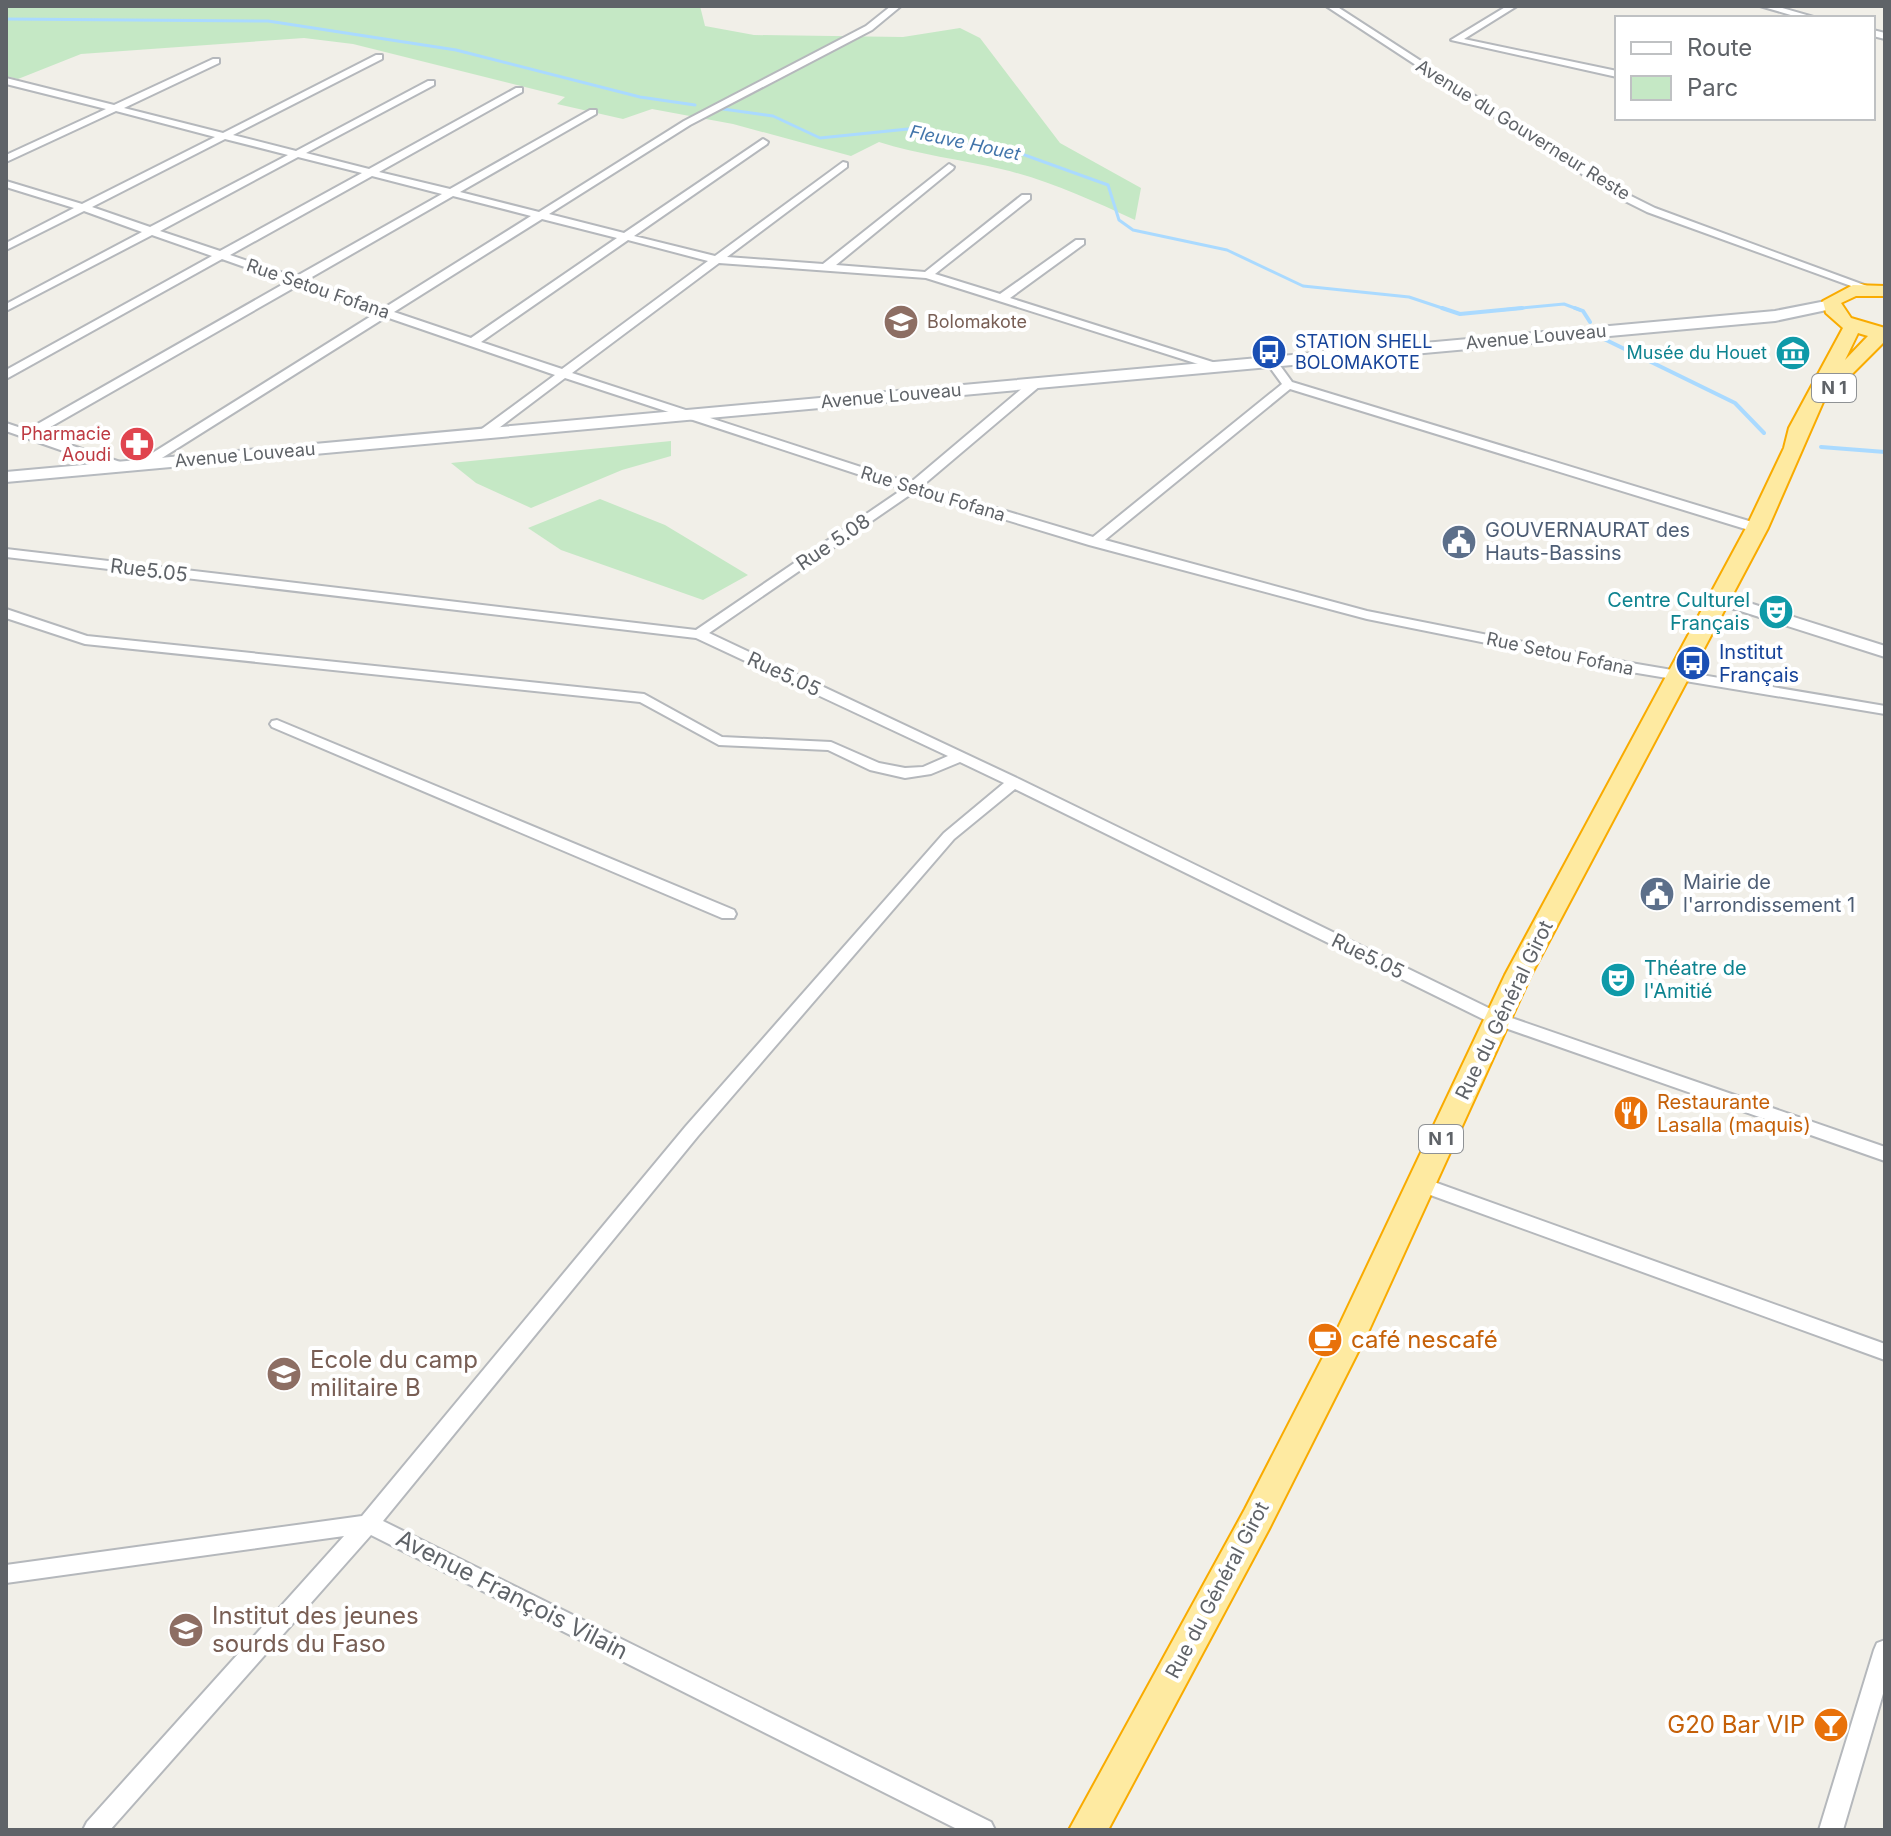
<svg xmlns="http://www.w3.org/2000/svg" width="1891" height="1836" font-family="Inter,sans-serif">
<rect width="100%" height="100%" fill="#f1efe8"/>
<path fill="#c5e8c5" d="M6,6H700L705,26L754,35L903,37L960,28L980,38L1060,143L1141,188L1135,220C1091,200 1048,180 1001,169C960,159 919,155 879,142L851,156L733,124L652,109L623,119L557,104L565,97L353,44L304,38L81,54L18,79L6,76Z
M671,441V456L622,470L531,508L476,483L451,463Z
M600,499L665,525L748,575L703,600L561,550L528,528Z"/>
<g fill="none" stroke-linecap="round" stroke-linejoin="round">
<path stroke="#aadaff" stroke-width="3" d="M6,19L268,21L456,50L640,97L695,105
M723,109L773,116L820,138L908,129L955,144L1005,148L1108,185L1119,220L1133,230L1227,250L1303,286L1409,297L1448,310
M1501,310L1564,304L1580,310"/>
<path stroke="#aadaff" stroke-width="4" d="M1442,308L1460,314L1522,308
M1575,308L1583,311L1590,322
M1600,337L1735,403L1764,433
M1821,447L1885,452"/>
<defs>
<path id="minor" d="M891,6H901L872,30L690,125L549,214L624,233L763,139L768,142L767,144L634,236L715,256L843,162L847,163V167L727,257L823,264L949,164L954,167L953,169L836,265L925,272L1022,195H1030V199L935,274L1000,294L1076,240H1084V244L1010,298L1222,365V369H1214L926,278L719,263L572,373L910,483L1032,380H1040V386L922,486L1093,537L1282,384L1266,362L1276,360L1292,382L1762,525L1763,528L1762,531H1752L1290,389L1105,540L1367,611L1625,662L1885,706V714L1625,671L1367,619L1089,545L914,492L709,633L1019,779L1503,1015L1885,1147V1161L1491,1023L1015,789L954,839L698,1136L383,1521L991,1822L995,1830H959L371,1535L110,1830H83L87,1822L344,1536L6,1583V1565L362,1516L686,1126L944,833L1004,783L960,762L931,774L905,778L870,770L828,750L719,745L640,702L85,644L6,618V609L87,636L644,694L722,737L831,742L879,763L905,768L923,767L948,756L696,638L6,557V549L696,630L903,489L565,378L487,437H479V431L555,375L386,317L146,468H138V462L376,313L297,286L38,434L126,464V470H118L6,431V423L27,430L287,282L222,259L6,379V370L212,256L152,235L6,311V304L142,232L84,211L6,250V243L74,208L6,187V181L82,204L215,137L116,111L6,162V155L106,109L6,84V78L114,105L213,59H219V63L124,108L223,133L376,55H382V59L233,135L296,151L428,81H434V85L306,153L369,169L516,88H522V92L379,172L450,189L590,110H596V114L460,192L539,212L684,121L866,26ZM225,139L288,155L150,227L92,207ZM298,157L362,173L220,251L160,231ZM372,176L442,194L295,277L230,255ZM453,196L531,216L384,308L305,281ZM542,219L617,238L471,338L394,312ZM628,240L708,261L562,369L481,342Z
M1326,6H1336L1625,193L1655,208L1875,289L1865,291L1647,212L1617,197Z
M1507,6H1517L1464,39L1617,71V77L1451,40Z
M1760,6H1775L1817,18H1801Z
M1873,30L1885,33V39L1873,36Z
M277,720L734,910L736,914L734,918H722L272,727L270,724L272,721Z
M1420,1177L1885,1344V1360L1414,1189L1411,1184L1414,1179Z
M1885,1640V1687L1843,1830H1819L1874,1650L1877,1643Z"/>
<path id="tertiary" d="M1718,593L1885,646V657L1712,602V594Z"/>
<path id="secondary" d="M1831,300L1839,305L1836,308L1775,321L6,482V472L1775,311Z"/>
<path id="trunk" d="M1853,285L1885,286V296H1856L1841,303L1851,318L1885,328V341L1852,374L1841,393H1827L1768,528L1531,975L1370,1328L1269,1529L1108,1830H1069L1245,1509L1338,1328L1505,975L1746,528L1784,448L1789,428L1843,328L1826,313L1823,301ZM1858,333L1868,336L1845,360Z"/>
</defs>
<use href="#minor" stroke="#b5b8bc" stroke-width="4"/>
<use href="#tertiary" stroke="#b5b8bc" stroke-width="4"/>
<use href="#secondary" stroke="#b6babf" stroke-width="4"/>
<use href="#trunk" stroke="#f9ab00" stroke-width="4"/>
<use href="#minor" fill="#fff" fill-rule="evenodd"/>
<use href="#tertiary" fill="#fff" fill-rule="evenodd"/>
<use href="#secondary" fill="#fff" fill-rule="evenodd"/>
<use href="#trunk" fill="#feeaa1" fill-rule="evenodd"/>
</g>
<defs>
<symbol id="school-disc" viewBox="-11 -11 22 22"><circle r="9.5" fill="#8d6e63" stroke="#fff"/><path d="M0-5L7-2L0 1L-7-2ZM-4 1L0 2.5L4 1V4Q0 6-4 4Z" fill="#fff"/></symbol>
<symbol id="bus-disc" viewBox="-11 -11 22 22"><circle r="9.5" fill="#1a4fb4" stroke="#fff"/><path d="M-5-6H5V4H4V6H2V4H-2V6H-4V4H-5ZM-3.5-4V0h7V-4ZM-3.5 1.2v1.5H-2V1.2ZM2 1.2v1.5H3.5V1.2Z" fill="#fff"/></symbol>
<symbol id="museum-disc" viewBox="-11 -11 22 22"><circle r="9.5" fill="#0f9aa8" stroke="#fff"/><path d="M0-6L6-3V-2H-6V-3ZM-5-1h2V3h-2ZM-1-1h2V3h-2ZM3-1h2V3H3ZM-6 4H6V6H-6Z" fill="#fff"/></symbol>
<symbol id="pharmacy-disc" viewBox="-11 -11 22 22"><circle r="9.5" fill="#e0444e" stroke="#fff"/><path d="M-2-6h4v4h4v4h-4v4h-4v-4h-4v-4h4Z" fill="#fff"/></symbol>
<symbol id="civic-disc" viewBox="-11 -11 22 22"><circle r="9.5" fill="#5c6f8a" stroke="#fff"/><path d="M-.6-6.5H3V-4.5H.6V-3L4-1V1h2V6H-6V1h2V-1L-.6-3ZM-1.2 2.5V6h2.4V2.5Z" fill="#fff"/></symbol>
<symbol id="theatre-disc" viewBox="-11 -11 22 22"><circle r="9.5" fill="#0f9aa8" stroke="#fff"/><path d="M-5-5.5Q0-4 5-5.5V0Q5 5 0 6Q-5 5-5 0ZM-3.3-2.5H-1v1.5H-3.3ZM1-2.5H3.3v1.5H1ZM-2.8 1Q0 5.5 2.8 1Z" fill="#fff"/></symbol>
<symbol id="restaurant-disc" viewBox="-11 -11 22 22"><circle r="9.5" fill="#e8710a" stroke="#fff"/><path d="M-5-6h1v4h1v-4h1v4h1v-4h1v5L-1.5 .5V6h-2V.5L-5-1ZM5-6V6H3V1.5H1.5Q1.5-4 5-6Z" fill="#fff"/></symbol>
<symbol id="cafe-disc" viewBox="-11 -11 22 22"><circle r="9.5" fill="#e8710a" stroke="#fff"/><path d="M-5.5-4.5H6V0H3Q3 3.5 0 3.5H-2.5Q-5.5 3.5-5.5 0ZM3-3.2v2h1.7v-2ZM-6 4.5H4V6H-6Z" fill="#fff"/></symbol>
<symbol id="bar-disc" viewBox="-11 -11 22 22"><circle r="9.5" fill="#e8710a" stroke="#fff"/><path d="M-6-5H6L.8 .8V4.5H3.5V6h-7V4.5H-.8V.8Z" fill="#fff"/></symbol>
</defs>
<g fill-rule="evenodd">
<use href="#school-disc" x="881" y="302" width="40" height="40"/>
<use href="#bus-disc" x="1249" y="332" width="40" height="40"/>
<use href="#museum-disc" x="1773" y="333" width="40" height="40"/>
<use href="#pharmacy-disc" x="117" y="424" width="40" height="40"/>
<use href="#civic-disc" x="1439" y="522" width="40" height="40"/>
<use href="#theatre-disc" x="1756" y="592" width="40" height="40"/>
<use href="#bus-disc" x="1673" y="643" width="40" height="40"/>
<use href="#civic-disc" x="1637" y="874" width="40" height="40"/>
<use href="#theatre-disc" x="1598" y="960" width="40" height="40"/>
<use href="#restaurant-disc" x="1611" y="1093" width="40" height="40"/>
<use href="#cafe-disc" x="1305" y="1320" width="40" height="40"/>
<use href="#school-disc" x="264" y="1354" width="40" height="40"/>
<use href="#school-disc" x="166" y="1610" width="40" height="40"/>
<use href="#bar-disc" x="1811" y="1705" width="40" height="40"/>
</g>
<g text-anchor="middle" stroke-width="8" stroke-linejoin="round" paint-order="stroke">
<g font-size="18" fill="#5f6368" stroke="#fff">
<text transform="translate(1523 130) rotate(32)" y="6">Avenue du Gouverneur Reste</text>
<text transform="translate(318 289) rotate(19)" y="6">Rue Setou Fofana</text>
<text transform="translate(1536 337) rotate(-5)" y="6">Avenue Louveau</text>
<text transform="translate(891 396) rotate(-5)" y="6">Avenue Louveau</text>
<text transform="translate(245 455) rotate(-5)" y="6">Avenue Louveau</text>
<text transform="translate(933 494) rotate(17)" y="6">Rue Setou Fofana</text>
<text transform="translate(1560 654) rotate(12)" y="6">Rue Setou Fofana</text>
</g>
<g font-size="18" font-style="italic" fill="#4174aa" stroke="#fff">
<text transform="translate(965 143) rotate(12)" y="6">Fleuve Houet</text>
</g>
<g font-size="18" fill="#785e54" stroke="#fff" text-anchor="start">
<text x="927" y="328">Bolomakote</text>
</g>
<g font-size="18" fill="#164399" stroke="#fff" text-anchor="start">
<text x="1295" y="348">STATION SHELL<tspan x="1295" dy="21">BOLOMAKOTE</tspan></text>
</g>
<g font-size="18" fill="#0d838f" stroke="#fff" text-anchor="end">
<text x="1767" y="359">Musée du Houet</text>
</g>
<g fill="#fff" stroke="#8f9295" stroke-width="2">
<rect x="1812" y="374" width="44" height="28" rx="6"/>
<rect x="1419" y="1125" width="44" height="28" rx="6"/>
</g>
<g font-size="18" font-weight="bold" fill="#5f6368">
<text x="1834" y="394">N 1</text>
<text x="1441" y="1145">N 1</text>
</g>
<g font-size="18" fill="#be3a42" stroke="#fff" text-anchor="end">
<text x="111" y="440">Pharmacie<tspan x="111" dy="21">Aoudi</tspan></text>
</g>
<g font-size="20" fill="#4e5e75" stroke="#fff" text-anchor="start">
<text x="1485" y="537">GOUVERNAURAT des<tspan x="1485" dy="23">Hauts-Bassins</tspan></text>
<text x="1683" y="889">Mairie de<tspan x="1683" dy="23">l'arrondissement 1</tspan></text>
</g>
<g font-size="20" fill="#5f6368" stroke="#fff">
<text transform="translate(833 542) rotate(-34)" y="7">Rue 5.08</text>
<text transform="translate(149 570) rotate(7)" y="7">Rue5.05</text>
<text transform="translate(784 674) rotate(25)" y="7">Rue5.05</text>
<text transform="translate(1368 956) rotate(26)" y="7">Rue5.05</text>
<text transform="translate(1504 1010) rotate(-64)" y="7">Rue du Général Girot</text>
<text transform="translate(1217 1590) rotate(-62)" y="7">Rue du Général Girot</text>
</g>
<g font-size="20" fill="#0d838f" stroke="#fff" text-anchor="end">
<text x="1750" y="607">Centre Culturel<tspan x="1750" dy="23">Français</tspan></text>
<text x="1644" y="975" text-anchor="start">Théatre de<tspan x="1644" dy="23">l'Amitié</tspan></text>
</g>
<g font-size="20" fill="#164399" stroke="#fff" text-anchor="start">
<text x="1719" y="659">Institut<tspan x="1719" dy="23">Français</tspan></text>
</g>
<g font-size="20" fill="#c56008" stroke="#fff" text-anchor="start">
<text x="1657" y="1109">Restaurante<tspan x="1657" dy="23">Lasalla (maquis)</tspan></text>
</g>
<g font-size="24" fill="#c56008" stroke="#fff" text-anchor="start">
<text x="1351" y="1348">café nescafé</text>
<text x="1805" y="1733" text-anchor="end">G20 Bar VIP</text>
</g>
<g font-size="24" fill="#785e54" stroke="#fff" text-anchor="start">
<text x="310" y="1368">Ecole du camp<tspan x="310" dy="28">militaire B</tspan></text>
<text x="212" y="1624">Institut des jeunes<tspan x="212" dy="28">sourds du Faso</tspan></text>
</g>
<g font-size="24" fill="#5f6368" stroke="#fff">
<text transform="translate(512 1595) rotate(27)" y="8">Avenue François Vilain</text>
</g>
</g>
<rect width="1891" height="1836" fill="none" stroke="#5f6368" stroke-width="16"/>
<rect x="1615" y="16" width="260" height="104" fill="#ffffff" stroke="#bfc1c3" stroke-width="2"/>
<rect x="1631" y="42" width="40" height="12" fill="#ffffff" stroke="#bfc1c3" stroke-width="2"/>
<text x="1687" y="56" font-size="24" fill="#5f6368">Route</text>
<rect x="1631" y="76" width="40" height="24" fill="#c5e8c5" stroke="#bfc1c3" stroke-width="2"/>
<text x="1687" y="96" font-size="24" fill="#5f6368">Parc</text>
</svg>
